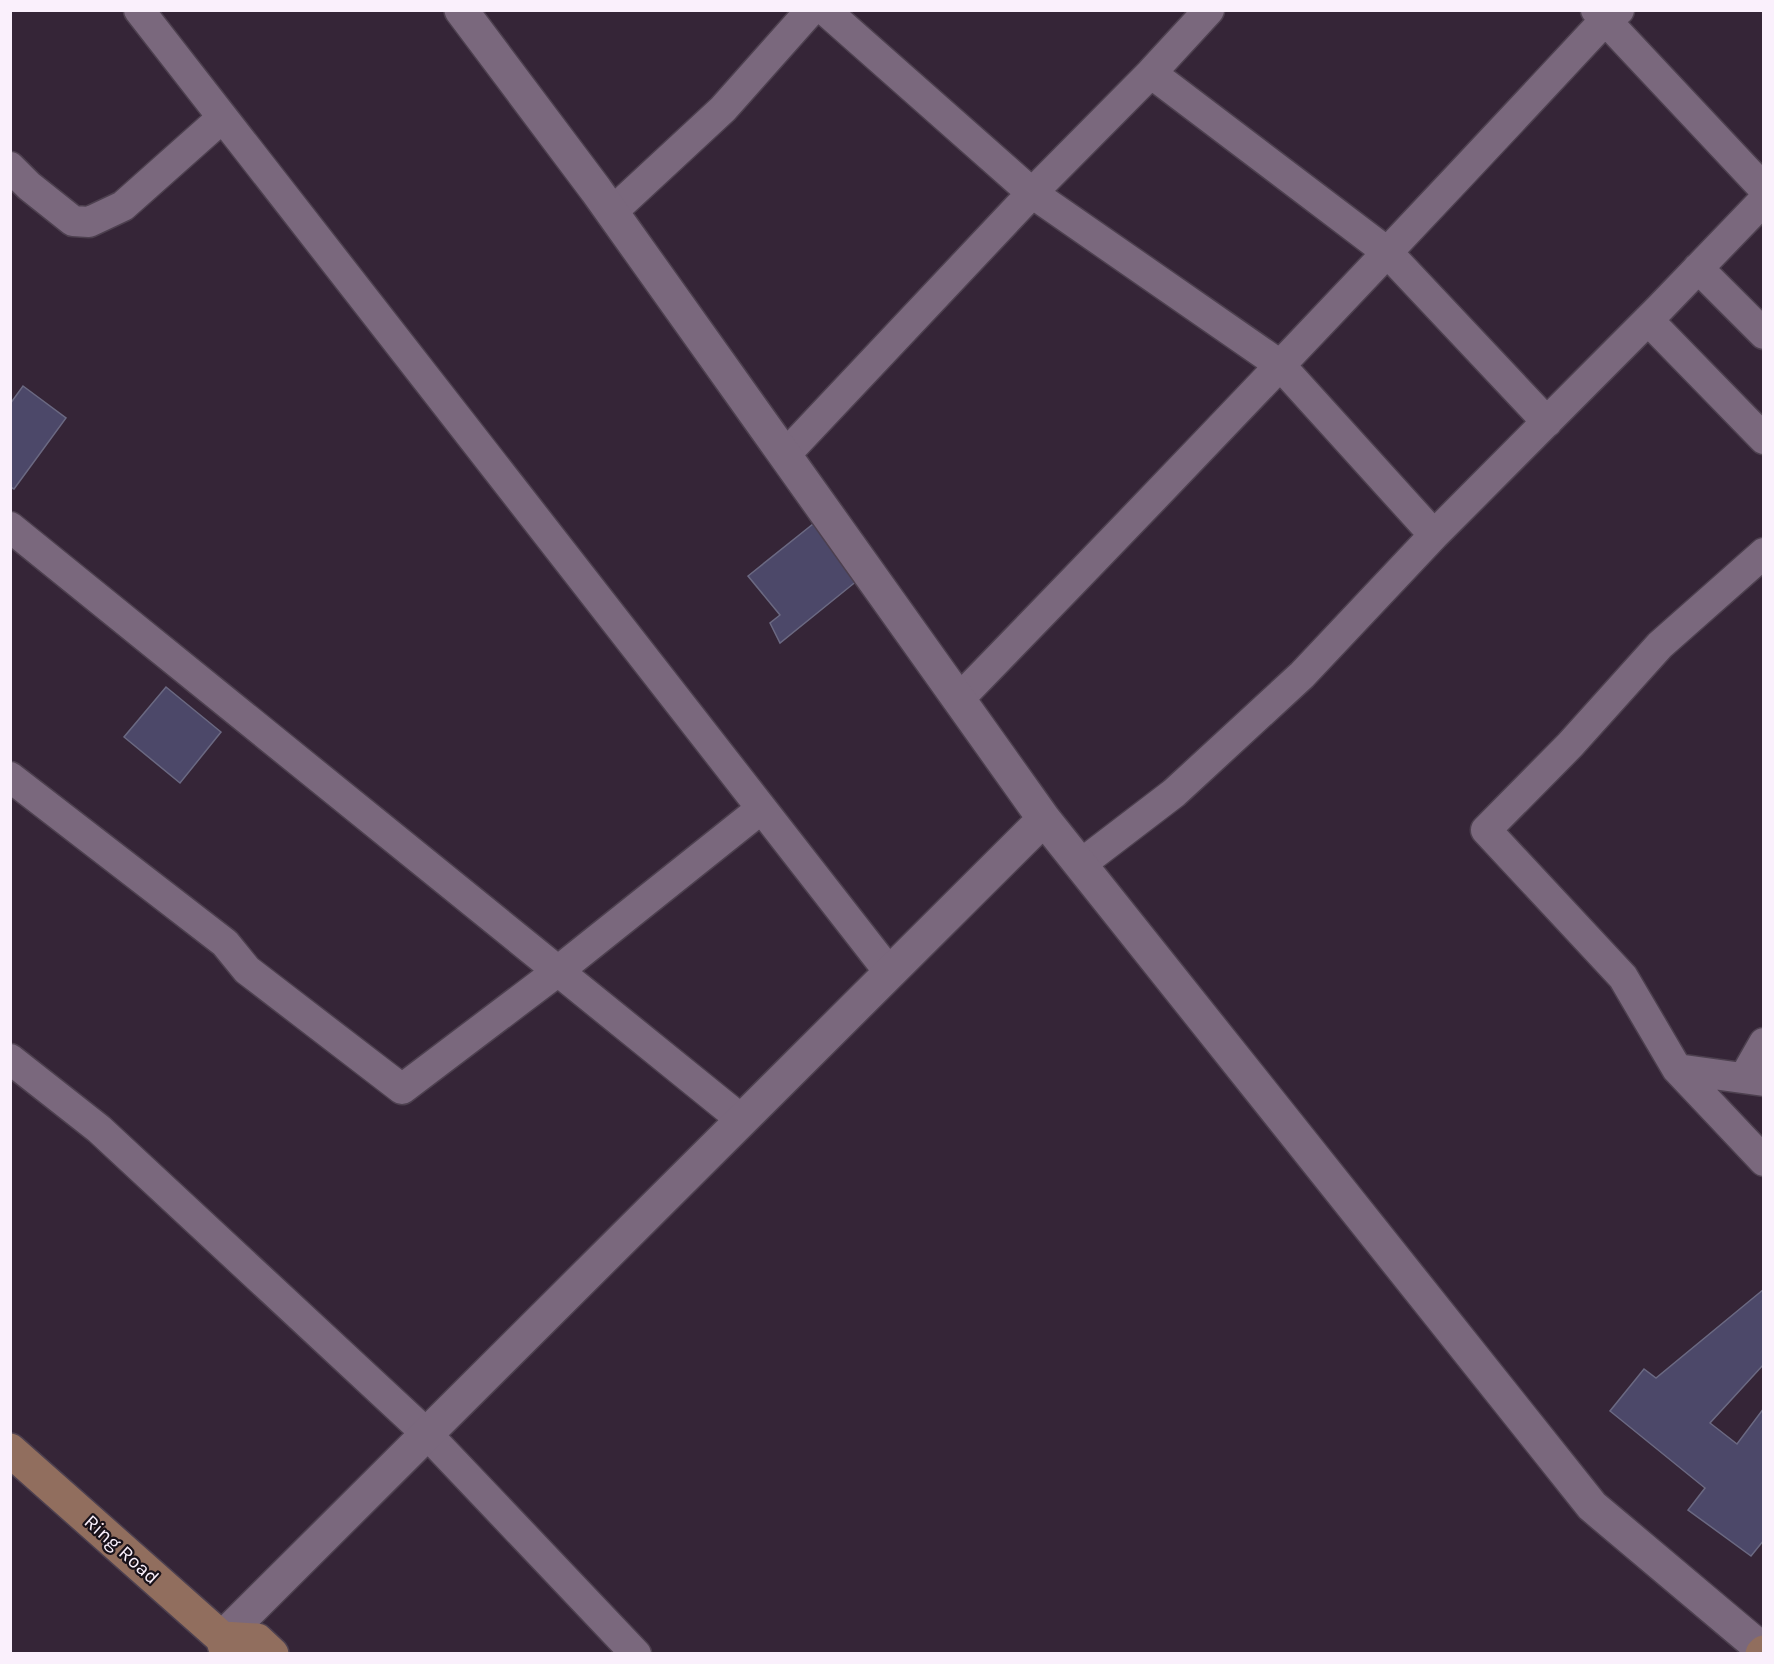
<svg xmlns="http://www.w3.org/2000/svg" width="1774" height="1664" font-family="Karla,sans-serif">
<rect width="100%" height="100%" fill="#352537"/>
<path fill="#4c4869" stroke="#6b6982" stroke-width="1.5" d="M23,386L66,418L14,489L10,487V404Z
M813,524L858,580L780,643L770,623L780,615L748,576Z
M166,687L221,732L180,783L124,737Z
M1764,1289V1364L1710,1423L1737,1444L1764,1408V1540L1751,1556L1688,1510L1705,1488L1610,1411L1644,1369L1656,1378Z"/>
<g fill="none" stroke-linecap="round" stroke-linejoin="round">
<defs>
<path id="minor" d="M139,10L890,973
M825,10L1032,193L1280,365L1434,535
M1596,10L1764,189
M1151,73L1387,252L1547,422
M10,167L29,186L73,221L89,222L123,206L222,118
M612,212L723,109L811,10
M1698,268L1764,334
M1648,320L1764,439
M785,455L1032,193L1151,73L1209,10
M10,527L742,1120
M1764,553L1660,645L1570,745L1486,830L1623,977L1677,1069L1764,1161
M959,699C1177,475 1392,249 1605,20L1619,10
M10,777L225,943L247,970L402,1089L558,971L761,809
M1081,864L1174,793L1302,675L1434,535L1659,309L1764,200
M10,1059L99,1129L427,1434L636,1654
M1677,1069L1764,1081
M1744,1078L1764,1043"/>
<path id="tertiary" d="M461,10L596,190L1044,819L1592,1506L1764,1651
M222,1638L1044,819"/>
<path id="secondary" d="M10,1450L222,1638L227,1654
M222,1638L257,1640L272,1654
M1762,1654L1764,1652"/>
</defs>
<use href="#minor" stroke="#4d404f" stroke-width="33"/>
<use href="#tertiary" stroke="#4d404f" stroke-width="36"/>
<use href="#secondary" stroke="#4d404f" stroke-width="36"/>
<use href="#minor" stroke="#7a687d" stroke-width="30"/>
<use href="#tertiary" stroke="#7a687d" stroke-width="33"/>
<use href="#secondary" stroke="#916e5e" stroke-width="33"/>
</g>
<g text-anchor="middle" stroke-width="4.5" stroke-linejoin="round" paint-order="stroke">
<g font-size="20" fill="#faf0fc" stroke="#181119">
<text transform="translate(122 1549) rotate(42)" y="7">Ring Road</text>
</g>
</g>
<rect width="1774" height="1664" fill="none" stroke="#faf0fc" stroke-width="24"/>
</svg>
